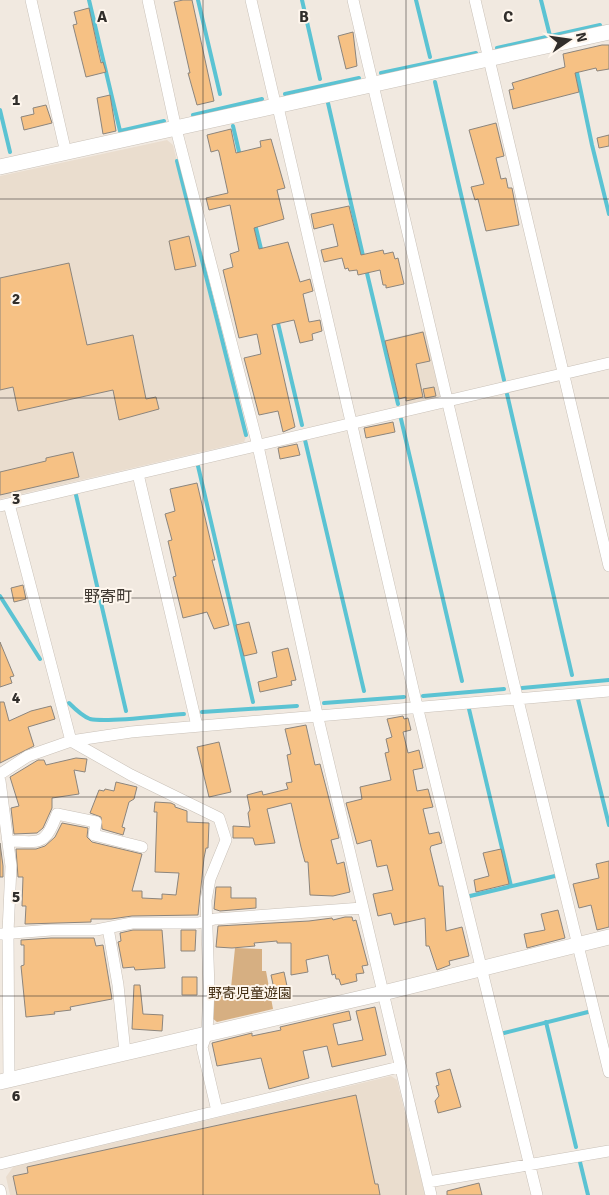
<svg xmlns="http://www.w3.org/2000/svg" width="609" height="1195" font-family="Signika,'Noto Sans JP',sans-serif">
<rect width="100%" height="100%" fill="#f1e9e0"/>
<path fill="#eaddce" d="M167,140L173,145L246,437L244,442L0,499V176Z
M426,330L441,394L439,397L400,406L384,340Z
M391,1076L397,1080L425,1195H10L6,1177L13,1167Z"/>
<path fill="#d6af82" d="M235,948L262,949V971H266L273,1009L217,1022L212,1018L215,986L231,988Z"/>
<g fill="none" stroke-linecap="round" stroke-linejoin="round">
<path stroke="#5bc3d3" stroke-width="4" d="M89,0L120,131L164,121
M198,0L220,94
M302,0L320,79
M416,0L430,57
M541,0L550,36
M497,48L600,25
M576,68L592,145L609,214
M381,73L476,53
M435,82L504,380
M285,94L359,78
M328,103L364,260
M0,110L10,152
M193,115L262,99
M233,126L240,156
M177,161L246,435
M255,224L262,253
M366,269L398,404
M277,319L302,425
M507,394L572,675
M401,419L462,681
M305,440L364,691
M198,466L253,702
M76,495L126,711
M0,596L40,659
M522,688L609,680
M423,696L504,689
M578,699L609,825
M69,703C75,709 82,716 90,719C110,723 162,715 184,714
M324,703L404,697
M469,709L511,886
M202,712L297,706
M470,896L555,876
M546,1022L576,1147
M504,1033L588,1012
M580,1162L588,1195"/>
</g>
<path fill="#f6c184" stroke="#8c857d" d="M183,0H192L214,101L197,105L188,73H190L174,2Z
M89,8L101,63L103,62L106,72L86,77L73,25L77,24L74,12Z
M353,32L357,66L346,69L338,36Z
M602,45H609V69L597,71L596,68L575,73L579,92L513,109L509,90L514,89L512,83L565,67L563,54Z
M110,95L116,131L103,134L97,98Z
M46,105L52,123L24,130L21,117L34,114L33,108Z
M496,123L504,156L496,158L501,179L506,178L508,188H512L519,225L486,231L478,199L475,200L471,187L484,184L469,130Z
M231,129L236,153L261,147L260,141L271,139L285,188L277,190L284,219L254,228L259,249L288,242L300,282L310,279L313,291L303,294L309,322L320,320L322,331L312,334L313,340L300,343L294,320L272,325L295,427L283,432L278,411L259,415L244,358L261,354L257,334L239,338L223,270L233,267L230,254L239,251L230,205L209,210L206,198L228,193L219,152L218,150L211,152L207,135Z
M609,135V146L599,148L597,138Z
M349,206L361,255L383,250L384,254L393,252L395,259L398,258L404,284L386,288V285H383L380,270L358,275L357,270L349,271L348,268L345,269L342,258L324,262L321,250L338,246L333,224L314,229L311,214Z
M189,236L196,266L175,270L169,241Z
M69,263L87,345L133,335L146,399L156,397L159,409L119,420L113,390L18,411L13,387L0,390V278Z
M423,332L430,361L416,364L423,397L406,401V397L399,399L385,341Z
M434,387L436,396L425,398L423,389Z
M393,422L395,432L366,438L364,428Z
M297,444L300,455L280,459L278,448Z
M73,452L79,477L0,495V472L46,461V458Z
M197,483L215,560H212L229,625L214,629L207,612L183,618L173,577L176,576L168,541L172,540L165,514L175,511L170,489Z
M23,585L26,599L14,602L11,588Z
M249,622L257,653L244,656L236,625Z
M0,642L14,676L10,677L12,683L0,687Z
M288,648L296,680L291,681L292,685L260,692L258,682L277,677L272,652Z
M0,702H4L9,721L31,711L51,706L55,719L28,727L34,746L0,763Z
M403,716L404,719L408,718L411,730L403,732L408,753L419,750L423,768L413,770L417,791L428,789L433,807L423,809L429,834L439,832L442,843L431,846L430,849L439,886H443L446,931L462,927L469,956L449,961L450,965L437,970L429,946H426L425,918L394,925L391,913L378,916L373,894L393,890L387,865L377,867L371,840L357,844L346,803L362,799L360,787L391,780L385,753L389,752L386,739L392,737L387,719Z
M306,725L315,765L320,764L327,791L339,838L331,840L337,864L344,862L350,892L333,896L310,895L308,862H305L301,847L291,803L267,809L275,843L255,845L253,838H233V826L250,827L248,813L250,810L247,795L262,791L263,795L288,789L286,783L292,782L287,755L291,754L285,729Z
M219,742L231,792L209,797L197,747Z
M76,758L87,759L85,772L74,770L79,794L52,798V808L43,828L37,833L14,834L11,808L19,806L10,777L38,760H44L46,765Z
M116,782L137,787L134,799L129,802L122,827L125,828L123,835L102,829L101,817L90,813L99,790L104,791L105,789L114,791Z
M155,802L171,803L175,805V807L187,811V822L209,823L208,848H206L204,858L198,915L132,916L111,919H91V922L25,924L26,906H22L23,877H18L16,849H36L45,846L55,837L62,823L88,828L87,837L92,842L142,854L132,891H142V898L162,899V894L176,895L179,873L155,872L157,812H154Z
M0,843L3,866V877H0Z
M501,849L509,884L476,892L474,880L489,876L483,853Z
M609,861V927L597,930L591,905L579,908L573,884L599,878L596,864Z
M216,887H231V898H256V908L220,911L214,909Z
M558,910L565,938L527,948L524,934L545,930L541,914Z
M345,917H352L353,921L356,920L368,965L362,966L364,973L356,974L357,981L341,985L339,979H336L335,974L332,975L328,955L306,960L308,972L291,975V943H277V941L254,943L255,946L232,948L216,947L218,926L309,921L332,918L333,920Z
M133,930H162L165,968L135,970L134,967L123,968L118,942L121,941L120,933Z
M181,930H196L195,951H181Z
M51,938H94L96,946L103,945L112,999L70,1007L71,1010L54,1012L55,1014L26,1017L21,966L24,965V945H21V940Z
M284,972L287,986L274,989L271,975Z
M182,977H197V995H182Z
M134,985H140L143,1014L163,1015L162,1031L132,1029Z
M375,1007L386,1055L332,1067L327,1046L303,1051L309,1078L269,1089L261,1058L217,1066L212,1043L252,1033V1036L281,1030L280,1027L349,1011L351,1020L333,1024L338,1045L363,1040L356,1011Z
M450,1069L461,1107L438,1113L435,1101L439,1096L436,1086L439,1085L436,1073Z
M356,1095L375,1184H378L380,1195H17L13,1176L28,1173L27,1167Z
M479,1183L482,1195H447V1191Z"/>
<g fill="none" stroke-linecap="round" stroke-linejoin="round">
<defs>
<path id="minor" d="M31,0L66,153
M148,0L176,129L258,446L317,714L431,1195
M251,0L276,107
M353,0L514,684L609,1072
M475,0L609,566
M278,107L417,706L537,1195
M138,474L197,726
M9,504L71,741L131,775L219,818L226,840L210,879L206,900L209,989L207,1033L202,1047L217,1111
M0,506L609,363
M0,774L28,756L71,741L131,732L609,691
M0,781L11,866L8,932L9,1080
M9,841C41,842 45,846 57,814L96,822L94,835L142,847
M108,928L118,985L125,1052
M0,934L51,930H96L132,923H198L215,919L362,908
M0,1164L399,1067
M428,1182L609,1151
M0,1190L1,1195"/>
<path id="tertiary" d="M0,167L609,32
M0,1082L383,993L609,937"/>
</defs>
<use href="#minor" stroke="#c9c1b8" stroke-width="12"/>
<use href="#tertiary" stroke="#c9c1b8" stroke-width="16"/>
<use href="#minor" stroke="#fff" stroke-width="11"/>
<use href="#tertiary" stroke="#fff" stroke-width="15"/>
</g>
<path fill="none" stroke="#312e2b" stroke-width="1" stroke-opacity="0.55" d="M203,0V1195M406,0V1195M0,199H609M0,398H609M0,598H609M0,797H609M0,996H609"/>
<g text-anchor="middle" stroke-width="4" stroke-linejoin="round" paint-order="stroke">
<g font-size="14" fill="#402a0f" stroke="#fef6ed">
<text x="250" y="998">野寄児童遊園</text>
</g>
<g font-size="16" fill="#3f3831" stroke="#fef6ed">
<text x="108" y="602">野寄町</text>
</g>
</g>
<g font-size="16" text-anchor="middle" font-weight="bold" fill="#312e2b" stroke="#fef6ed" stroke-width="4" stroke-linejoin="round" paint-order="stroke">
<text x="102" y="22">A</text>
<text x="304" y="22">B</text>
<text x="508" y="22">C</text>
<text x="16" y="105">1</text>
<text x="16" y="304">2</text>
<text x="16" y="504">3</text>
<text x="16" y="703">4</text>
<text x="16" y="902">5</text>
<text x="16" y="1101">6</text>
</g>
<g transform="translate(569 40) rotate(77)" stroke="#fef6ed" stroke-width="4" paint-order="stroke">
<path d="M0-4L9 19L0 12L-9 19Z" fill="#312e2b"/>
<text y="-8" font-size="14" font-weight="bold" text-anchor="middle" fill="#312e2b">N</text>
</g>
</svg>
